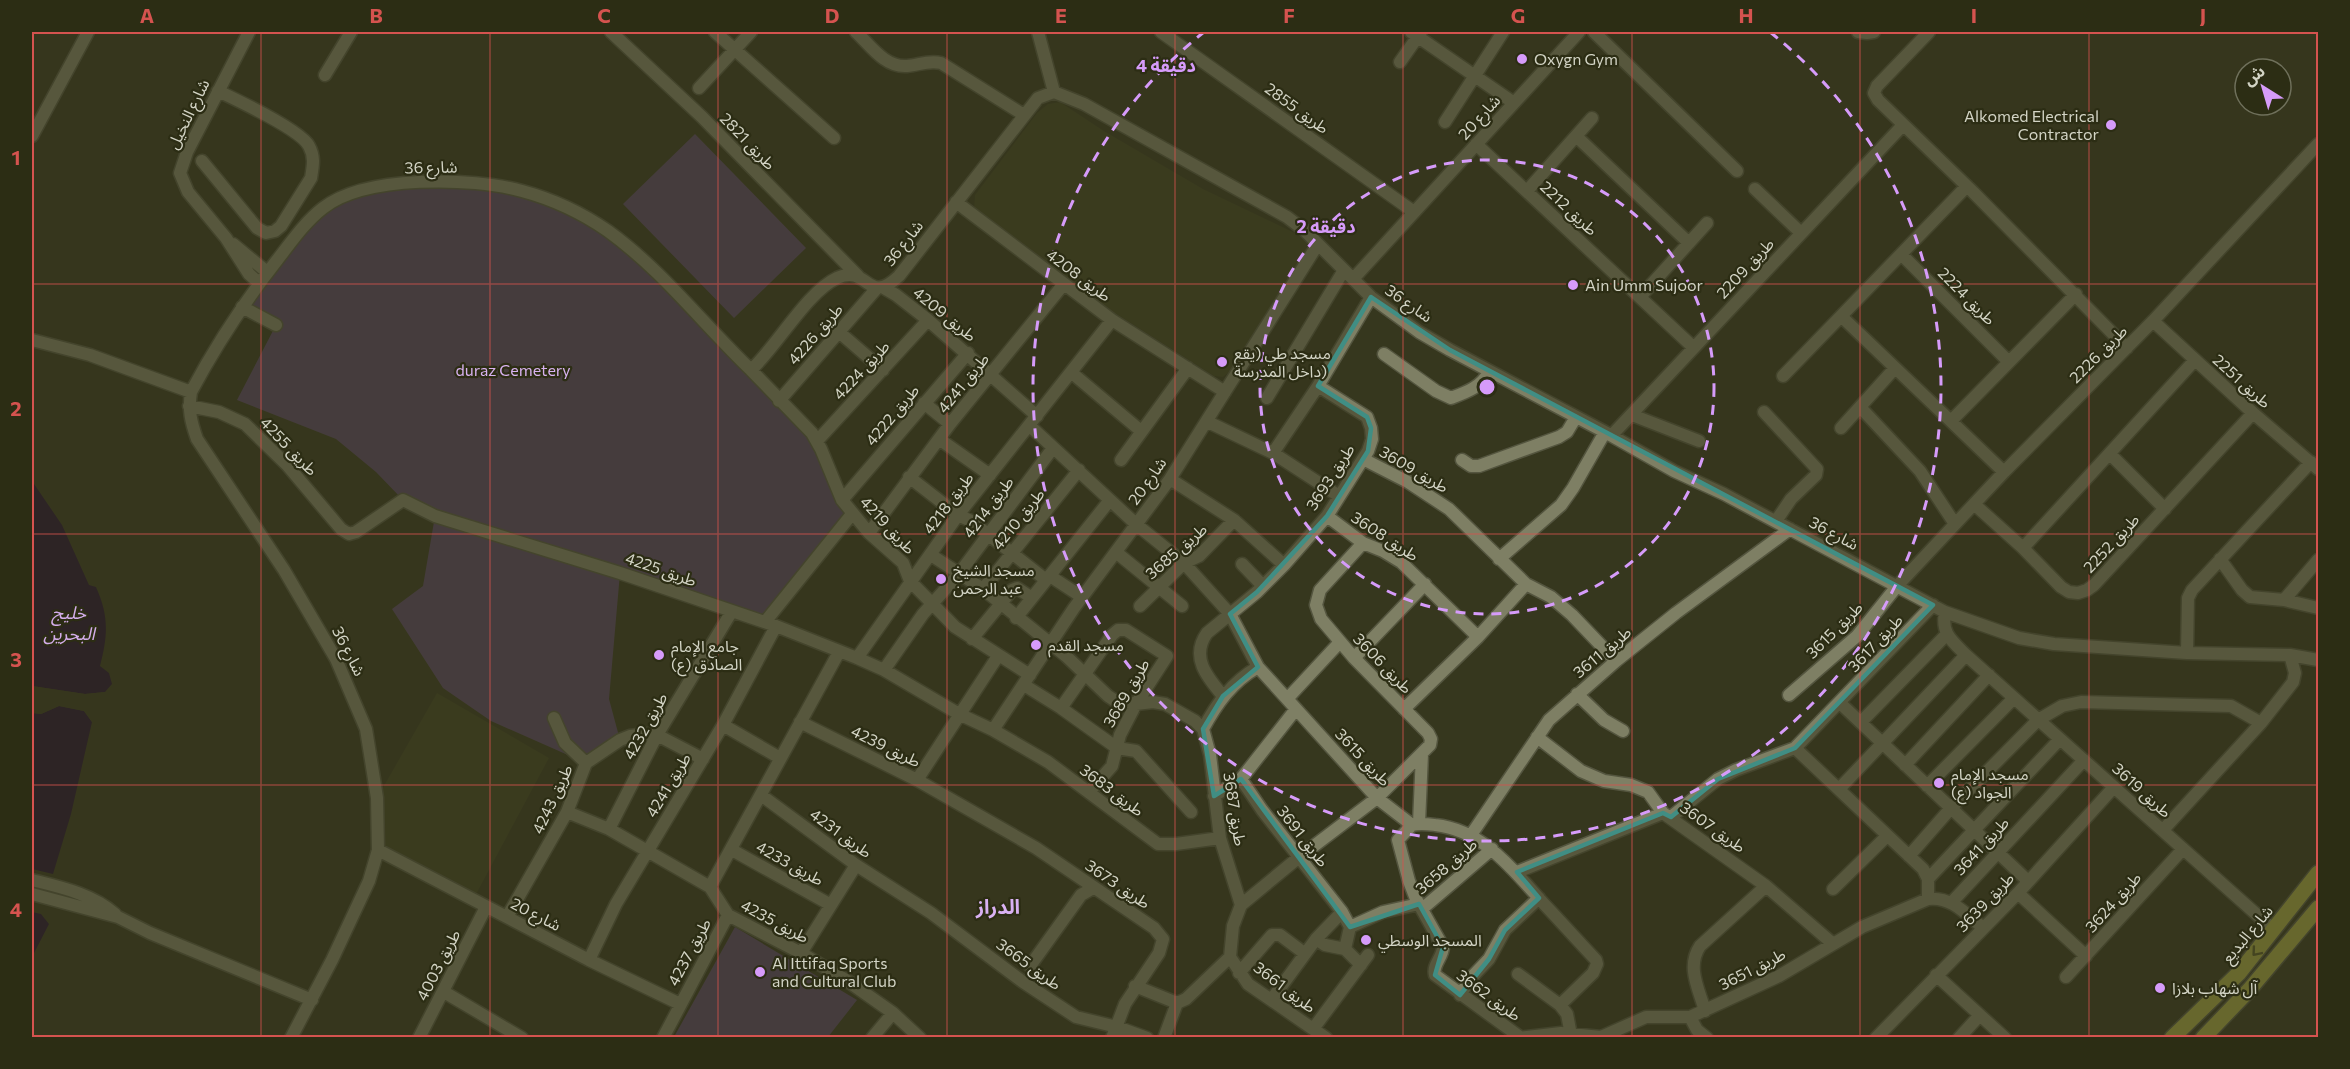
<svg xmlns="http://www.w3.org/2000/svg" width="2350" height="1069" font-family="Commissioner,'Noto Sans Arabic',sans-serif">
<rect width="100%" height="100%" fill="#36371e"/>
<path fill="#3f4020" d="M1060,102L1104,131L1203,189L1297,234L1307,243L1306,251L1230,371L1223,377L1214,376L1074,287L974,209L975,195L1037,113L1048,104Z
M437,693L549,758L473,900L378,850L377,798Z"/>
<path fill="#584464" d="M695,134L806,248L734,318L623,204Z
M387,185L501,186L607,231L817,441L852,514L765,622L620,573L609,699L620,740L586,763L491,721L443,688L392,609L423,586L435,516L403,500L376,472L336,439L237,400L276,325L242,307L259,283L336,199Z
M735,927L857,1000L828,1037H674Z"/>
<path fill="#230f2f" d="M32,481L62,525L89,585L96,587C109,616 108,635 100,666L109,673L112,684L105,692L85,694L32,686Z
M59,706L84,711L92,722L71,814L53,874L32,869V713L41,714Z
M32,912L41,914L49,924L32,957Z"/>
<path fill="#36371e" d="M32,686L85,694L105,692L104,695L85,697L32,689Z
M59,703L86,708L94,719L92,722L84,711L59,706L41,714L32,713V710L41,711Z"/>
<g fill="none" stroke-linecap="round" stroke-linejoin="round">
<defs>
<path id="minor" d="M249,32L187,152L180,173L188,192L226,238L249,274L259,283
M611,32L702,117L858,276
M715,32L834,138
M856,32C870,45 885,68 907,66C919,65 928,60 941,63L1024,115
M1038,32L1054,92
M1161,32L1414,212
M1411,32L1514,103
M1594,32L1737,171
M1858,32L1867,33L1874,32
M1929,32L1877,86L1874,93L1878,100L1973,192L2127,348
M1400,62L1421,32
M325,75L351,32
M699,88L751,32
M1445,122L1503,32
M32,136L88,32
M1576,136L1689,243
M1476,144L1693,347
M202,161L257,228L266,233L275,231L281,226L311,178C313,166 315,157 309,146C301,130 237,100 218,91
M1755,189L1801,233
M1527,191L1592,118
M956,202L1112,320L1225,392
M233,244L267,272
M1901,254L2009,362
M1354,278L1579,32
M884,288L896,295L928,320L1037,416
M1640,297L1707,223
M242,307L276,325
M1841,316L2004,472
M2153,321L2253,413L2318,469
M839,332L883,370
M32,340L90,355L191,392
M1384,354L1436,391L1451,398C1467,392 1481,387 1489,372
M751,370L812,433L821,449L842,500L869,533L903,563L910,581L955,627L1030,675
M1072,373L1141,431
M1783,376L1967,186
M1267,398L1344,270
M779,401L877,288
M924,403L950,424
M189,406L219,412L245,424L287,465L341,529L349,534L356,532L403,500L435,516L620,573L776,626L857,658L884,670L959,714L993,730L1048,762L1158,844H1176L1220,838
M1860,407L1920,471L1955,524
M1764,412L1817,469L1816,475L1791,499L1776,521
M1632,415L1699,441
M1951,421L2076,294
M1208,422L1273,453L1339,496
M1030,426L1137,525L1184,563L1230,614L1258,667L1377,798L1412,825C1420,823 1427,824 1435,825C1484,830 1514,871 1545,905C1562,923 1579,942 1596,960L1597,964L1593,973L1560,1005
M1841,428L1895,368
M1612,435L1903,125
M939,439L990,475
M817,441L928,320
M1273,453L1318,386L1371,297
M2110,454L2165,509
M1363,459L1408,482L1449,509L1526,584L1551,597L1572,615L1616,661
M1121,460L1188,368
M1462,460L1471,466H1479L1559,437L1567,432L1576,417
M909,477L958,515L971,521L1046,580
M1170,479L1234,520L1284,565
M842,500L968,353
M1974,504L2023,548L2061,587L2069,592L2078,593L2087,590L2094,585L2253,413
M1327,516L1363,543L1383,551L1401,562L1478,637
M869,533L950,424L1063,285
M2023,548L2195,360
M1117,553L1182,606
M931,555L983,589L1066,656L1108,696L1114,700L1136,704L1153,702L1165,704L1195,721L1203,729L1210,755L1220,838L1241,905L1233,926L1230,957L1186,999L1177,1003L1135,986
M1499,559L1561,505L1573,488L1605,432
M2220,559L2242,590L2250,597L2284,600L2318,608
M1242,564L1263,586
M1050,576L1082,597
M983,589L1079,470
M2284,600L2318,560
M1140,606L1184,563L1199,556L1234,520
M1945,612C1941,633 1951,640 1966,655L2274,930
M1016,618L1110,500
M765,622L852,514
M972,639L1012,590L1017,588L1032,598
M2187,653L2188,598L2192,590L2311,462
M857,658L958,515L1112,320
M1354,658L1425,584
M884,670L923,614L958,575L1053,448
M1024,685L1061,708L1117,748
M1577,694L1604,720L1623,731
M1789,695L1857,636L1898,585L2004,472L2153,321L2318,144
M1223,696C1207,677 1190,657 1207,633L1257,592L1284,565L1327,516L1368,451L1372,439L1371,428L1367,417L1318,386
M1287,699L1340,642
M1840,703L2028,881
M1061,708L1112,635L1118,630H1126L1167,656L1136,704L1120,735L1112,766L1089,792
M1404,709L1478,637L1526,584
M554,718L565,743L586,763
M800,722L917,780L1036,848L1154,928L1163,939L1159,953L1125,1004L1112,1038
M1861,722L1946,635
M723,725L780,758
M1203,729C1217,703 1232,682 1258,667
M993,730L1074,608L1170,479L1318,244
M1537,737L1581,771L1604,781L1631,785L1648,792L1663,813L1766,886L1832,943
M1117,748L1136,751L1191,812
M1795,748L1923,869L1928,879V899
M1905,765L1989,675
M1241,779L1262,810L1342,912
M917,780L998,656
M1927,786L2014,698
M1839,789L1966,655
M761,795L856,865L931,913L1023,982L1076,1017L1117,1027L1147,1038
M1214,796L1241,779L1296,709
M567,812L609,829L710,887L728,915L801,953L849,982L893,1013L920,1038
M1671,817L1718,779L1736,770L1795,748L1933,605
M1419,823L1422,754
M1412,825L1398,840L1409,881L1416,899L1443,947C1443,957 1432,965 1435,975L1520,1037
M609,829L657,735L732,611
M2163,830L2261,723L2293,682L2295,673L2290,655
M1471,835L1549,720L1616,661L1676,613L1790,529
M378,850L589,960L680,1004
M732,850L831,905
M1909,856L1951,808L2038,720L2062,706L2081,702L2231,706L2261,723
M1517,872L1663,813
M1928,879L2060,739
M32,880C60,887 93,894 115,914
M710,887L839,652
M1833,889L1887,836
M2018,893L2086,956
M32,894L118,917L150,933L312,1000
M1952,902L2084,760
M1241,905L1298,858L1377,798L1430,745L1431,739L1428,733L1354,658L1321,619L1316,605L1320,590L1363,543
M1422,909L1492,849
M507,917L567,812L586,763L620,740L630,736L646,734L657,735L703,759
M1350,927L1383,912L1419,904
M1316,939L1325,945L1345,949L1361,965
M801,953L856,865
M1230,957L1248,984L1326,1038
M589,960L616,904L723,725L776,626
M1030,966L1081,895L1093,888
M1239,973L1272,935H1280L1304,953
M1518,974L1560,1005L1567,1014L1571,1035
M1936,975L2005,1038
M2066,977L2183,849
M444,992L522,1038
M1460,995L1471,978L1489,959L1505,930L1539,898
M1272,999L1316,939L1342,912L1350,927L1345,949
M1705,1011C1699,989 1686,967 1700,946L1766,886
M1690,1017L1697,1030L1707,1038
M1313,1029L1368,955
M291,1038L332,960L369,881L378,850L377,798L374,779L366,729L336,659L284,570L197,439C191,422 188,410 191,392C216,345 245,301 278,259C292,241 305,222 323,208C365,175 472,177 522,191C552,199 582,213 608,231C662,270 703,324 751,370C777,346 807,292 837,278C870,264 866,307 899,276L1038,98L1054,92L1084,104L1287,217L1304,230L1371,297L1419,332L1450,350L1605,432L1674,471L1724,494L1945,612L2019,638L2054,644L2187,653L2290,655L2318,660
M419,1038L486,907
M663,1038L728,915
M872,1038L893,1013
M1164,1038L1177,1003
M1519,1038L1561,1033L1601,1037L1646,1017H1690L1779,976L1862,927L1928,899C1951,896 1966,914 1983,928
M1876,1038L2018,893L2114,787
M1959,1038L1980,1015"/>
<path id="major" d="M2172,1038L2239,973L2318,873
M2203,1038L2249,990L2318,908"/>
</defs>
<use href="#minor" stroke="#54553f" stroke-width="15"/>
<use href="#major" stroke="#54553f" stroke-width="18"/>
<use href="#minor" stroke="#7e7f64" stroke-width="12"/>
<use href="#major" stroke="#a2a242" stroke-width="15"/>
</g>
<defs><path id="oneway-chevron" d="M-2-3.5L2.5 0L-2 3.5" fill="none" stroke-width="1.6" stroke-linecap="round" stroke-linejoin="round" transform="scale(1.5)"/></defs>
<use stroke="#555624" href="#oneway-chevron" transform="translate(2256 952) rotate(130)"/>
<path d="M0 0H2350V1069H0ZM1371,297L1450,350L1933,605L1795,748L1718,779L1671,817L1663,813L1517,872L1539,898L1505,930L1489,959L1460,995L1435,975L1443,947L1419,904L1350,927L1241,779L1214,796L1203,729L1223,696L1258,667L1230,614L1257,592L1327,516L1368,451L1371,428L1367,417L1318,386Z" fill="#36371e" fill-opacity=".55" fill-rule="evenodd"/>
<path fill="none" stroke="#408e84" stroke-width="4.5" stroke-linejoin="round" d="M1371,297L1450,350L1933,605L1795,748L1718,779L1671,817L1663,813L1517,872L1539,898L1505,930L1489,959L1460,995L1435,975L1443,947L1419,904L1350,927L1241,779L1214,796L1203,729L1223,696L1258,667L1230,614L1257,592L1327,516L1368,451L1371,428L1367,417L1318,386Z"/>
<path fill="none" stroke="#d5534f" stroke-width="1.5" stroke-opacity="0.55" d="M261,32V1038M490,32V1038M718,32V1038M947,32V1038M1175,32V1038M1403,32V1038M1632,32V1038M1860,32V1038M2089,32V1038M32,284H2318M32,534H2318M32,785H2318"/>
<g fill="none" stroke="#d69bfa" stroke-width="3" stroke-dasharray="10 8">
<circle cx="1487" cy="387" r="227"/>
<path d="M1770 32A454 454 0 1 1 1204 32"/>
</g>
<g fill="#d69bfa" stroke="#2c2d14" stroke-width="2">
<circle cx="1522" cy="59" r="6"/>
<circle cx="2111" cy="125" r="6"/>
<circle cx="1573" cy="285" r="6"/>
<circle cx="1222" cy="362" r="6"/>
<circle cx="941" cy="579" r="6"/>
<circle cx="1036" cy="645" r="6"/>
<circle cx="659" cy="655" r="6"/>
<circle cx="1939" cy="783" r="6"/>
<circle cx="1366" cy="940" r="6"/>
<circle cx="760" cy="972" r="6"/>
<circle cx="2160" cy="988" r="6"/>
</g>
<g text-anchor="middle" stroke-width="4.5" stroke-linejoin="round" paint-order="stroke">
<g font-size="16" fill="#d3d4c5" stroke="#2c2d14" text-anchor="start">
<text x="1534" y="65">Oxygn Gym</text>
<text x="2099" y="122" text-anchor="end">Alkomed Electrical<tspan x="2099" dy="18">Contractor</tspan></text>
<text x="1585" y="291">Ain Umm Sujoor</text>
<text x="1234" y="359">مسجد طي (يقع<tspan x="1234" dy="18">داخل المدرسة)</tspan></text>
<text x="953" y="576">مسجد الشيخ<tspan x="953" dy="18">عبد الرحمن</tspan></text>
<text x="1048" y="651">مسجد القدم</text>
<text x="671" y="652">جامع الإمام<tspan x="671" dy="18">الصادق (ع)</tspan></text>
<text x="1951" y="780">مسجد الإمام<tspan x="1951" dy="18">الجواد (ع)</tspan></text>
<text x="1378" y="946">المسجد الوسطي</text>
<text x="772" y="969">Al Ittifaq Sports<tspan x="772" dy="18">and Cultural Club</tspan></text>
<text x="2172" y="994">آل شهاب بلازا</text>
</g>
<g font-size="16" fill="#d3d4c5" stroke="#2c2d14">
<text transform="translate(1297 108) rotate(36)" y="6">طريق 2855</text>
<text transform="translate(188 114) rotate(-64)" y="6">شارع النخيل</text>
<text transform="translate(1479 117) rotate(-48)" y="6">شارع 20</text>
<text transform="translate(748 141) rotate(46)" y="6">طريق 2821</text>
<text transform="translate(431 167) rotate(-1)" y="6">شارع 36</text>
<text transform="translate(1569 208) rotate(43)" y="6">طريق 2212</text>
<text transform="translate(903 243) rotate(-52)" y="6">شارع 36</text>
<text transform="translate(1745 268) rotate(-47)" y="6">طريق 2209</text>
<text transform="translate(1079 275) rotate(37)" y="6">طريق 4208</text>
<text transform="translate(1967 296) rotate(45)" y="6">طريق 2224</text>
<text transform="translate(1409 303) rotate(35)" y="6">شارع 36</text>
<text transform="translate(945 314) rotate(39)" y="6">طريق 4209</text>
<text transform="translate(815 334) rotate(-49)" y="6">طريق 4226</text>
<text transform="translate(2098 354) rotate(-45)" y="6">طريق 2226</text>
<text transform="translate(861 370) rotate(-47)" y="6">طريق 4224</text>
<text transform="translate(2242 381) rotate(42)" y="6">طريق 2251</text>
<text transform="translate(963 383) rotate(-51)" y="6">طريق 4241</text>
<text transform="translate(892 415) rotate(-50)" y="6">طريق 4222</text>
<text transform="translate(289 446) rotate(46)" y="6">طريق 4255</text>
<text transform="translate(1414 469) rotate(30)" y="6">طريق 3609</text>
<text transform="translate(1330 477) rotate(-57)" y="6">طريق 3693</text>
<text transform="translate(1147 481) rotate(-55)" y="6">شارع 20</text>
<text transform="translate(948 503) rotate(-53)" y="6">طريق 4218</text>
<text transform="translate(988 507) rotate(-53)" y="6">طريق 4214</text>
<text transform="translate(1018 519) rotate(-51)" y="6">طريق 4210</text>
<text transform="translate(888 525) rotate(47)" y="6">طريق 4219</text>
<text transform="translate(1834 533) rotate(28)" y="6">شارع 36</text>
<text transform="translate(1385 536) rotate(33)" y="6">طريق 3608</text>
<text transform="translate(2111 543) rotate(-47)" y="6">طريق 2252</text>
<text transform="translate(1176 551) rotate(-41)" y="6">طريق 3685</text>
<text transform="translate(661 569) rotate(19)" y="6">طريق 4225</text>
<text transform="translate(1834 630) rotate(-45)" y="6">طريق 3615</text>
<text transform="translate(1875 643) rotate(-47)" y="6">طريق 3617</text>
<text transform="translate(349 651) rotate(63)" y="6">شارع 36</text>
<text transform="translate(1602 652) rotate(-40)" y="6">طريق 3611</text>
<text transform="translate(1383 663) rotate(46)" y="6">طريق 3606</text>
<text transform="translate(1126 693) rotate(-60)" y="6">طريق 3689</text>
<text transform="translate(645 726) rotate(-61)" y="6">طريق 4232</text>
<text transform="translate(886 746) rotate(26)" y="6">طريق 4239</text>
<text transform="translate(1363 757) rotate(47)" y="6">طريق 3615</text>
<text transform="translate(668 785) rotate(-59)" y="6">طريق 4241</text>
<text transform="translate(1112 790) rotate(37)" y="6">طريق 3683</text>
<text transform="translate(2142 790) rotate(42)" y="6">طريق 3619</text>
<text transform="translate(552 799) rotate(-65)" y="6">طريق 4243</text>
<text transform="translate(1235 809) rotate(81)" y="6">طريق 3687</text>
<text transform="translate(1713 827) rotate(35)" y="6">طريق 3607</text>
<text transform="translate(841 833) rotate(36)" y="6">طريق 4231</text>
<text transform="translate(1303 836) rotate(52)" y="6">طريق 3691</text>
<text transform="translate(1981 846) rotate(-47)" y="6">طريق 3641</text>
<text transform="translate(790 863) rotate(29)" y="6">طريق 4233</text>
<text transform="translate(1446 866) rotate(-41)" y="6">طريق 3658</text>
<text transform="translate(1118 884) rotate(34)" y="6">طريق 3673</text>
<text transform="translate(1985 902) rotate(-46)" y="6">طريق 3639</text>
<text transform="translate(2113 902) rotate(-48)" y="6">طريق 3624</text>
<text transform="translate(536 914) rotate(27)" y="6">شارع 20</text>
<text transform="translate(775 921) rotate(28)" y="6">طريق 4235</text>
<text transform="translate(2247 934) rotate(-50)" y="6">شارع البديع</text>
<text transform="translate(689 952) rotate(-62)" y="6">طريق 4237</text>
<text transform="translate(1029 964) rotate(36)" y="6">طريق 3665</text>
<text transform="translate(438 965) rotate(-63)" y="6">طريق 4003</text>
<text transform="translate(1752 969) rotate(-27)" y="6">طريق 3651</text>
<text transform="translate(1285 987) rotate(37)" y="6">طريق 3661</text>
<text transform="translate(1489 995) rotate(36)" y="6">طريق 3662</text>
</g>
<g font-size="16" fill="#d8b2f0" stroke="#2c2d14">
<text x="513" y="376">duraz Cemetery</text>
</g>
<g font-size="18" font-style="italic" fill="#d3adea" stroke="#2c2d14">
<text x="69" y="619">خليج<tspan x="69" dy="21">البحرين</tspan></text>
</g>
<g font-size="20" font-weight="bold" fill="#d9b1f2" stroke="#2c2d14">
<text x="998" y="914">الدراز</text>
</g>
</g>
<circle cx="1487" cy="387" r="9" fill="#d69bfa" stroke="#2c2d14" stroke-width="3"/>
<g font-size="18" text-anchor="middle" font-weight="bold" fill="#d69bfa" stroke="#2c2d14" stroke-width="4.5" stroke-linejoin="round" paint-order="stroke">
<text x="1166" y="72">4 دقيقة</text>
<text x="1326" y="233">2 دقيقة</text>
</g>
<rect width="2350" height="1069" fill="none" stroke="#2c2d14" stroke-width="66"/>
<g transform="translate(2263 87) rotate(323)"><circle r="28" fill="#2c2d14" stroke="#6f705b" stroke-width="1.5"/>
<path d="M0-4.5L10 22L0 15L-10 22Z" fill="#d69bfa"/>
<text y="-9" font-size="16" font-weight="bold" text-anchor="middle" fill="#d3d4c5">ش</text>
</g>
<rect x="33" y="33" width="2284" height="1003" fill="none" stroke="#d5534f" stroke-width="2"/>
<g font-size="20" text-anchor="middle" font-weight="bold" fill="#d5534f">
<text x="147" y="23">A</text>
<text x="376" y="23">B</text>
<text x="604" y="23">C</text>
<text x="832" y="23">D</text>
<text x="1061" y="23">E</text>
<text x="1289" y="23">F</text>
<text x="1518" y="23">G</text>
<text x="1746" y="23">H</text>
<text x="1974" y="23">I</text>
<text x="2203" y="23">J</text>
<text x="16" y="165">1</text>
<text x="16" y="416">2</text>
<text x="16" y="667">3</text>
<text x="16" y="917">4</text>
</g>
</svg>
